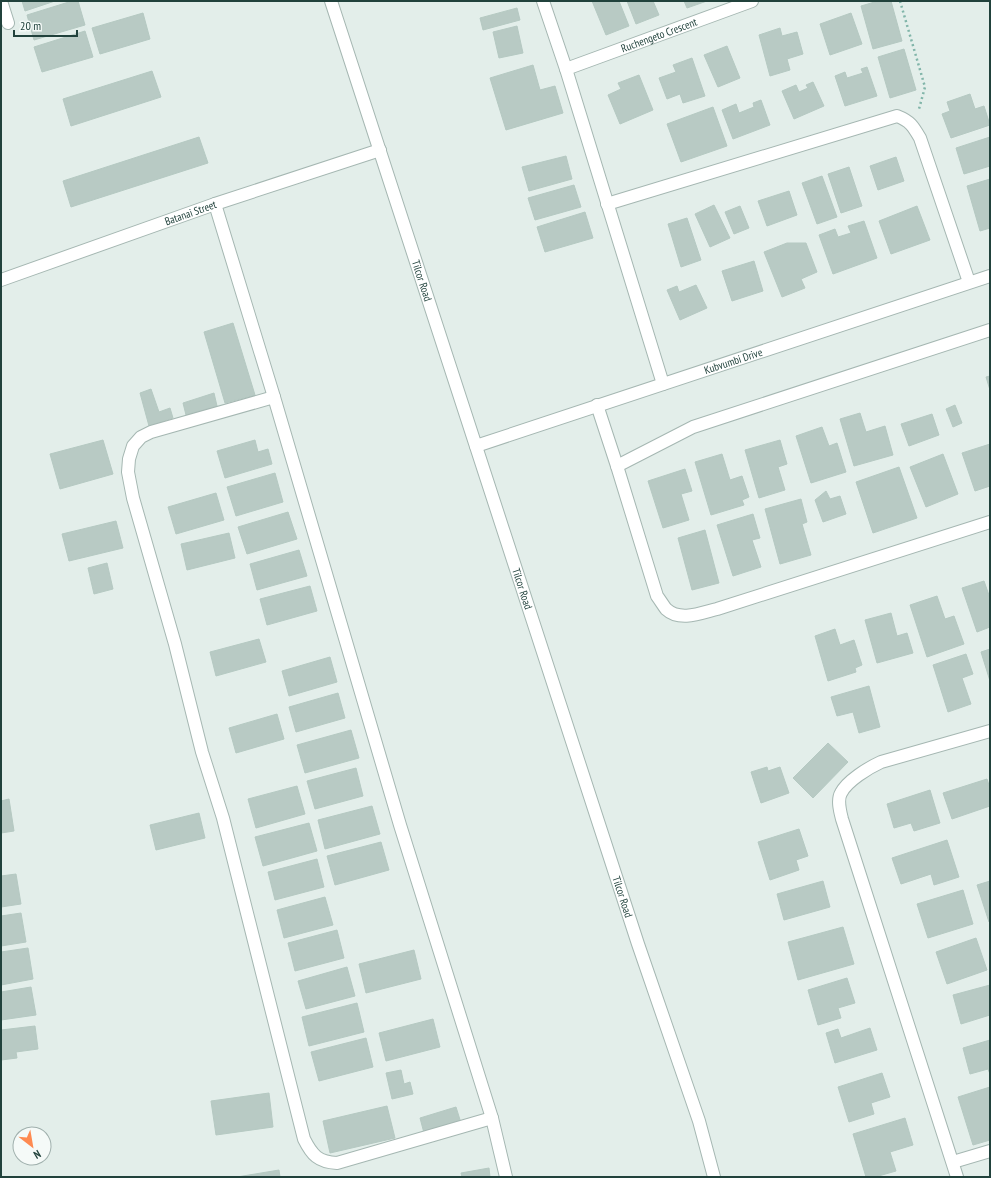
<svg xmlns="http://www.w3.org/2000/svg" width="991" height="1178" font-family="'PT Sans Narrow',sans-serif">
<rect width="100%" height="100%" fill="#e3eeea"/>
<path fill="#b8cac4" stroke="#b5c9c2" d="M22,1H55L25,11Z
M72,1H78L85,25L34,40L27,15Z
M592,1H619L629,26L606,35Z
M627,1H653L659,15L636,24Z
M684,1H707L687,8Z
M878,1H891L902,41L873,49L861,6Z
M517,8L520,20L483,30L480,18Z
M143,13L150,39L100,54L92,28Z
M851,13L862,44L830,55L820,24Z
M517,26L523,53L499,58L493,32Z
M780,28L782,36L797,32L803,54L787,59L790,70L770,76L759,35Z
M85,31L93,57L42,72L34,47Z
M727,46L740,78L718,87L704,55Z
M904,49L916,90L890,98L878,57Z
M692,58L705,96L683,103L680,94L667,99L659,78L676,72L673,65Z
M533,65L540,90L555,86L563,113L506,130L490,78Z
M867,67L877,96L845,106L835,76L845,72L847,78L863,73L861,69Z
M152,71L161,97L71,126L63,99Z
M639,75L653,110L620,124L608,95L621,89L618,83Z
M813,82L824,106L794,119L782,91L796,85L799,92L808,88L806,85Z
M970,94L975,109L984,106L990,125L951,138L942,114L950,111L947,102Z
M761,100L770,125L733,139L722,110L736,104L739,113L754,107L753,103Z
M713,107L727,146L681,162L667,124Z
M199,137L208,163L71,207L63,181Z
M990,137V166L964,174L956,148Z
M566,156L572,179L529,191L522,167Z
M896,157L904,181L878,190L870,166Z
M849,167L862,206L841,213L828,174Z
M822,176L837,217L817,224L802,183Z
M990,179V228L980,231L967,186Z
M574,185L581,207L535,220L528,198Z
M789,191L797,215L767,226L758,201Z
M714,205L730,238L710,247L695,214Z
M740,206L749,228L734,234L725,212Z
M917,206L930,240L891,254L879,221Z
M585,212L593,238L545,252L537,227Z
M687,218L701,260L681,267L668,224Z
M864,221L877,258L833,274L819,235L835,229L838,237L851,233L848,226Z
M787,243H806L817,272L801,279L805,288L782,297L764,252Z
M754,261L763,291L732,301L722,271Z
M696,285L707,308L680,320L667,290L677,286L679,292Z
M233,323L255,395L225,403L204,332Z
M990,376V390L986,377Z
M151,389L159,412L170,408L173,418L149,426L140,393Z
M214,393L217,406L186,415L183,403Z
M955,405L962,423L953,427L946,409Z
M860,413L866,432L885,426L893,455L854,466L840,419Z
M932,414L939,435L909,446L901,424Z
M822,427L829,446L837,443L846,472L811,483L796,436Z
M103,440L113,474L60,489L50,454Z
M255,440L258,452L268,449L272,464L225,478L217,451Z
M780,440L787,464L778,467L785,490L759,498L745,450Z
M990,444V486L975,491L962,453Z
M722,454L730,480L742,476L749,497L742,500L744,505L711,515L695,462Z
M943,454L958,494L926,507L910,467Z
M899,467L917,518L873,533L856,482Z
M685,469L692,491L681,494L689,520L663,528L648,481Z
M275,473L283,502L236,516L227,487Z
M826,491L830,499L840,496L846,514L823,522L815,500Z
M216,493L224,520L176,534L168,507Z
M801,499L807,522L802,524L811,555L780,564L765,509Z
M288,512L297,539L247,554L238,527Z
M753,514L760,538L752,540L761,567L733,576L717,525Z
M116,521L123,548L69,561L62,534Z
M705,530L719,583L692,590L678,538Z
M229,533L235,558L187,570L181,544Z
M299,550L307,576L257,590L250,564Z
M107,563L113,589L94,594L88,568Z
M984,581L990,598V627L977,632L962,588Z
M310,586L317,611L267,625L260,599Z
M937,596L945,619L954,616L964,644L927,657L910,605Z
M891,613L897,636L907,633L913,653L877,663L865,620Z
M835,629L840,645L854,640L862,665L855,668L856,672L828,681L815,636Z
M259,639L266,662L216,676L210,652Z
M990,649V681L981,652Z
M966,654L973,674L962,678L971,704L948,712L933,665Z
M330,657L337,682L289,696L282,671Z
M869,686L880,727L859,733L853,712L837,716L831,697Z
M338,693L345,718L296,732L289,707Z
M277,714L284,739L236,753L229,728Z
M351,730L359,758L305,773L297,745Z
M828,743L848,762L813,798L793,778Z
M767,767L768,771L780,767L789,793L761,803L751,772Z
M356,768L363,796L315,809L307,781Z
M987,779L990,788V806L952,819L943,793Z
M297,786L305,814L256,828L248,799Z
M930,790L940,823L914,831L911,823L894,828L887,804Z
M9,799L14,831L1,833V801Z
M372,806L380,834L325,849L318,820Z
M199,813L205,838L156,850L150,825Z
M309,823L317,851L263,866L255,837Z
M799,829L808,856L796,860L799,870L770,880L758,842Z
M947,840L959,877L934,885L931,874L901,884L892,858Z
M381,842L389,870L335,885L327,856Z
M317,859L324,887L275,900L268,872Z
M16,874L21,904L1,907V876Z
M823,881L830,907L784,920L777,894Z
M990,881V921L989,922L977,885Z
M963,890L973,924L928,938L917,904Z
M325,897L333,925L284,938L277,910Z
M21,913L26,942L1,946V916Z
M843,927L854,964L798,980L788,942Z
M337,930L344,958L295,971L288,943Z
M976,938L987,970L947,984L936,952Z
M28,948L33,979L1,985V952Z
M414,950L421,979L366,993L359,964Z
M347,967L355,996L306,1009L298,981Z
M847,978L855,1003L838,1008L841,1018L818,1025L808,990Z
M990,985V1015L961,1024L953,995Z
M31,987L36,1015L1,1020V992Z
M357,1003L364,1032L309,1046L302,1017Z
M433,1019L440,1047L386,1061L379,1033Z
M35,1026L38,1049L16,1052L17,1058L1,1060V1030Z
M870,1028L877,1050L835,1063L826,1033L838,1029L841,1038Z
M366,1038L373,1067L319,1081L311,1052Z
M990,1040V1074L988,1069L970,1074L963,1048Z
M401,1070L404,1084L410,1082L413,1094L392,1099L386,1073Z
M882,1073L890,1097L871,1103L874,1114L849,1122L838,1087Z
M990,1087V1140L973,1145L958,1097Z
M269,1093L273,1127L216,1135L211,1101Z
M387,1106L395,1138L330,1153L323,1121Z
M456,1107L461,1123L424,1133L420,1118Z
M905,1118L913,1145L890,1152L896,1171L875,1177H866L853,1134Z
M489,1168L490,1177H462L461,1173Z
M279,1170L280,1177H237Z"/>
<g fill="none" stroke-linecap="round" stroke-linejoin="round">
<defs>
<path id="service" d="M1,1L8,23"/>
<g id="minor">
<path d="M543,1L566,69L663,384"/>
<path id="s1" d="M566,69L752,1"/>
<path d="M215,204L274,397L400,825L492,1118L506,1177"/>
<path d="M607,204L897,116C910,121 913,126 920,138L969,282"/>
<path d="M274,397L151,432L141,437L133,446L129,459L128,472L133,498L175,644L202,752L223,818L304,1139C312,1155 318,1162 337,1163L492,1118"/>
<path d="M597,405L617,466L657,596C660,600 663,605 666,609C680,622 701,613 717,609L990,522"/>
<path d="M617,466L693,427L990,330"/>
<path d="M953,1162L990,1151"/>
<path d="M957,1177L842,819C840,811 837,800 841,793C847,781 868,768 881,762L990,731"/>
</g>
<g id="tertiary">
<path id="s2" d="M331,1L638,944L699,1121L714,1177"/>
<path id="s3" d="M1,280L215,204L380,150"/>
<path id="s4" d="M476,446L990,276"/>
</g>
</defs>
<use href="#service" stroke="#a5b7b2" stroke-width="14"/>
<use href="#minor" stroke="#a5b7b2" stroke-width="14"/>
<use href="#tertiary" stroke="#a5b7b2" stroke-width="14"/>
<path stroke="#81b5a9" stroke-width="2.5" stroke-dasharray="2 3" stroke-linecap="butt" d="M900,1L925,87L919,109"/>
<use href="#service" stroke="#fff" stroke-width="12"/>
<use href="#minor" stroke="#fff" stroke-width="12"/>
<use href="#tertiary" stroke="#fff" stroke-width="12"/>
</g>
<g text-anchor="middle" stroke-width="3" stroke-linejoin="round" paint-order="stroke">
<g font-size="11" fill="#21423c" stroke="#f5faf8">
<text dy="4" stroke="none"><textPath href="#s1" startOffset="99">Ruchengeto Crescent</textPath></text>
<text dy="4" stroke="none"><textPath href="#s3" startOffset="201">Batanai Street</textPath></text>
<text dy="4" stroke="none"><textPath href="#s2" startOffset="294">Tilcor Road</textPath></text>
<text dy="4" stroke="none"><textPath href="#s4" startOffset="271">Kubvumbi Drive</textPath></text>
<text dy="4" stroke="none"><textPath href="#s2" startOffset="618">Tilcor Road</textPath></text>
<text dy="4" stroke="none"><textPath href="#s2" startOffset="942">Tilcor Road</textPath></text>
</g>
</g>
<rect width="991" height="1178" fill="none" stroke="#21423c" stroke-width="4"/>
<g transform="translate(32 1146) rotate(149)"><circle r="19" fill="#f5faf8" stroke="#a0b0ad"/>
<path d="M0-3L7 15L0 10L-7 15Z" fill="#fe8a51"/>
<text y="-6" font-size="11" font-weight="bold" text-anchor="middle" fill="#21423c">N</text>
</g>
<path d="M14 30v6h63v-6" fill="none" stroke="#21423c" stroke-width="2"/>
<text x="20" y="30" font-size="12" fill="#21423c" stroke="#f5faf8" stroke-width="3" paint-order="stroke">20 m</text>
</svg>
